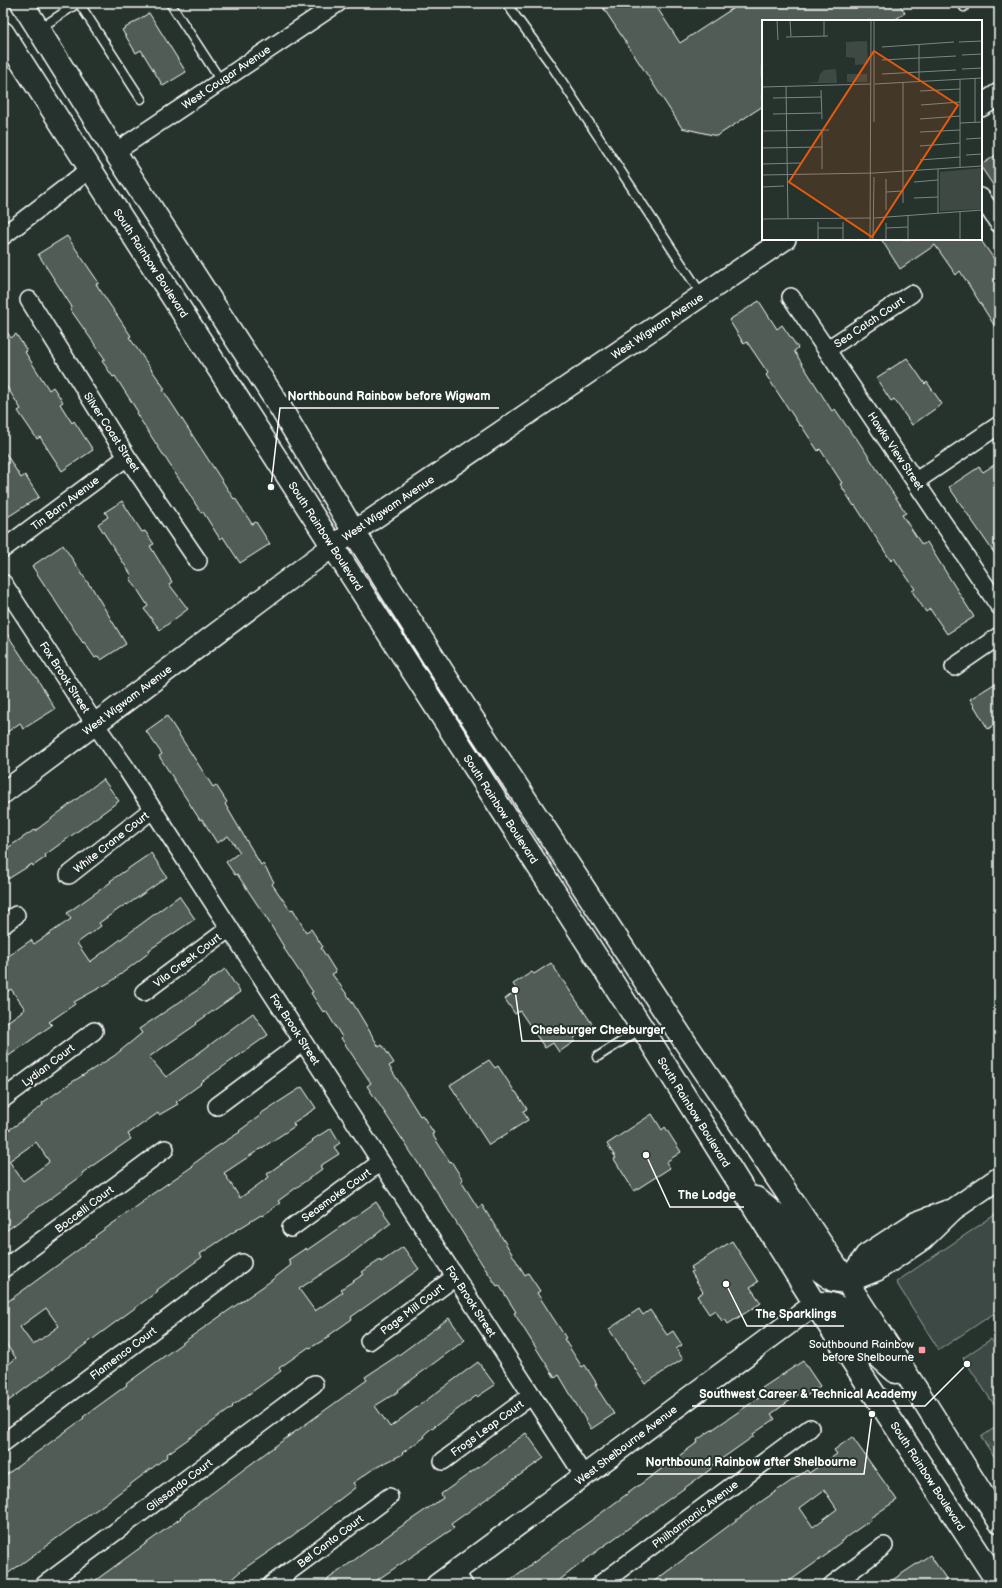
<svg xmlns="http://www.w3.org/2000/svg" width="1002" height="1588" font-family="'Balsamiq Sans',sans-serif">
<defs>
<pattern id="park-tufts" width="24" height="20" patternUnits="userSpaceOnUse"><rect width="24" height="20" fill="#3e4944"/><path d="M3 7l-1-3M5 7V3M7 7l1-3M15 17l-1-3M17 17v-4M19 17l1-3" fill="none" stroke="#5b6460"/></pattern>
</defs>
<rect width="100%" height="100%" fill="#26332d"/>
<filter id="ink" filterUnits="userSpaceOnUse"><feTurbulence type="fractalNoise" baseFrequency=".025" numOctaves="2"/><feDisplacementMap in="SourceGraphic" scale="8" xChannelSelector="R" yChannelSelector="G"/><feConvolveMatrix kernelMatrix="1 2 1 2 8 2 1 2 1" color-interpolation-filters="sRGB"/></filter>
<g filter="url(#ink)">
<path fill="#3e4944" stroke="#9ea4a2" d="M999,1212V1310L939,1350L896,1282Z
M991,1339L999,1350V1403L995,1406L963,1358Z"/>
<path fill="url(#park-tufts)" stroke="#9ea4a2" d="M999,1425V1464L981,1437Z"/>
<path fill="#515c57" stroke="#fff" fill-rule="evenodd" d="M600,3H654L680,43L741,3H899L905,13L893,21H763V106L717,136L682,128Z
M149,13L186,72L163,86L141,50L136,53L122,30Z
M999,153V194L981,167V165Z
M67,236L99,283L96,284L131,336L129,337L165,389L163,390L234,499L235,498L252,524L256,522L270,544L240,563L223,537L220,539L203,512L201,513L182,482H181L136,413L138,412L115,376L113,377L102,361L105,359L70,309L72,307L38,254Z
M881,239H980L999,266V333L960,271L956,275L935,245L900,269Z
M759,301L777,329L782,325L798,348L794,351L832,411L835,409L854,437L855,436L906,513L902,515L922,545L927,542L974,617L947,634L930,609L926,612L912,591L915,589L894,558L891,561L855,505L854,506L840,484L842,483L820,449L818,451L801,425L800,426L766,375L768,373L747,342L744,344L729,320Z
M3,326L11,338L16,334L27,351L25,352L49,390L53,387L63,402L60,404L72,423L74,421L93,450L62,471L40,437L37,439L18,411L21,409L3,381Z
M907,358L925,384L927,382L942,404L912,425L894,399L891,401L876,378Z
M3,449L21,478L25,475L39,497L3,520Z
M999,462V560L949,487L979,467L983,472Z
M122,501L142,532L145,531L154,544L150,546L172,582L169,584L188,609L160,630L144,609L148,606L130,578L132,576L98,524L108,517L105,512Z
M63,545L90,586H91L126,644L101,660L98,656L95,658L84,642L83,643L32,566Z
M3,628L34,675H35L55,709L23,729L20,723L3,735Z
M999,681V722L988,729L970,699Z
M167,716L213,787L216,785L227,802L225,804L261,865L263,864L274,882L272,884L290,910L293,909L306,932L311,929L323,947L321,948L336,972L332,974L351,1000L379,1047L382,1045L394,1063L389,1066L420,1116L422,1115L434,1133L432,1134L450,1162L451,1161L463,1180L461,1181L478,1208L482,1205L525,1275L528,1273L540,1291L537,1293L566,1338L564,1339L582,1367L585,1365L597,1384L595,1385L614,1414L591,1429L559,1375L555,1378L514,1313L516,1312L499,1285L497,1286L482,1264L439,1195L379,1104L367,1086L371,1083L341,1038L342,1037L326,1011L323,1012L311,993L313,992L283,947H284L267,919L237,874L235,875L226,862L240,852L228,836L217,843L202,819L200,820L159,756L162,754L146,731Z
M103,779L119,801L45,855L46,857L33,866L32,864L8,879L3,870V851L34,830L35,831Z
M151,853L167,877L127,905L126,904L99,923L101,926L77,943L90,962L179,896L195,919L149,950L150,952L112,981L74,1002L75,1004L49,1022L52,1025L3,1060V1025L25,1009L11,989L3,995V960L31,940L34,944L71,919L67,913L111,882L110,881Z
M551,963L593,1025L574,1038L575,1041L559,1052L553,1043L545,1048L520,1011L515,1014L505,999L517,990L513,984L532,972L534,974Z
M225,969L240,992L196,1023L197,1024L149,1057L166,1077L253,1013L268,1035L200,1083L201,1084L176,1102L178,1104L159,1115L158,1113L128,1134L131,1139L82,1173L83,1175L3,1233V1134L22,1121L43,1105L42,1103L69,1084L114,1056L142,1033L139,1029L208,983L207,982ZM36,1142L49,1161L48,1163L23,1181L9,1161Z
M489,1060L495,1068L498,1066L515,1092H516L527,1109L523,1111L528,1120L489,1145L450,1085Z
M302,1087L316,1108L293,1123L295,1126L224,1173L240,1198L269,1177L267,1174L313,1141L312,1140L331,1128L340,1143L334,1147L339,1154L320,1166L322,1169L278,1201L280,1203L262,1216L261,1215L235,1231L200,1254L202,1257L157,1290L158,1291L3,1405V1369L16,1358L3,1340V1305L96,1237L95,1236L143,1202L142,1201L193,1166L192,1165L215,1148L240,1132L239,1131L261,1115L260,1114ZM46,1308L59,1326L33,1345L20,1327Z
M652,1114L662,1130L665,1127L681,1152L666,1162L670,1168L634,1191L614,1159L616,1158L607,1144Z
M376,1202L391,1223L347,1257L299,1289L315,1311L343,1292L341,1289L364,1274L362,1272L380,1260L381,1262L403,1247L419,1269L351,1317L352,1319L328,1336L329,1337L310,1348L309,1347L279,1368L281,1371L232,1406L233,1407L211,1423L167,1454L168,1456L103,1505L3,1577V1477L84,1418L83,1417L127,1385L126,1384L192,1336L268,1283L291,1265L288,1260L306,1248L307,1250Z
M732,1241L758,1282L750,1287L761,1303L728,1324L725,1319L722,1321L715,1310L709,1314L697,1296L703,1292L691,1272L693,1271L691,1267Z
M639,1309L643,1315L650,1310L667,1335L673,1331L682,1345L676,1349L683,1359L645,1384L609,1329Z
M449,1318L465,1340L398,1390L399,1391L375,1406L390,1427L478,1362L495,1385L477,1397L476,1396L428,1431L424,1435L425,1437L402,1453L403,1454L373,1469L353,1483L356,1487L292,1536L242,1570L225,1585H89L181,1518L180,1517L267,1452L367,1380L365,1377L400,1354Z
M803,1361L820,1386L802,1399L799,1394L771,1414L775,1419L753,1434L754,1436L710,1467L711,1469L601,1548L553,1585H503L698,1442L697,1440L766,1393L762,1388Z
M526,1433L544,1458L451,1524L454,1528L377,1580L380,1585H320L390,1534L443,1498L441,1494Z
M852,1437L897,1500L870,1518L871,1520L845,1538V1539L828,1552L829,1553L784,1585H649L762,1501L807,1470L809,1473L837,1454L834,1450ZM824,1490L837,1509L813,1527L800,1508Z
M930,1555L947,1580L939,1585H885Z"/>
<g fill="none" stroke-linecap="round" stroke-linejoin="round">
<defs>
<path id="service" d="M79,3L141,99
M170,3L221,81
M506,3L550,63L702,295
M962,3L964,7
M39,29L78,3
M597,1057L641,1029"/>
<path id="minor" d="M115,152L338,3
M981,197L999,224
M3,236L90,169
M791,297L999,606
M29,300L127,457L198,561
M828,349L911,294
M916,481L999,425
M3,549L127,457
M3,583L95,724L128,771L584,1476
M954,667L999,636
M69,875L153,809
M3,925L16,915
M144,992L230,928
M3,1099L94,1031
M217,1106L303,1042
M291,1228L381,1162
M3,1269L165,1149
M369,1341L455,1277
M3,1443L242,1263
M443,1461L532,1395
M455,1572L464,1585
M44,1585L314,1384
M271,1585L389,1497
M599,1585L810,1428
M832,1585L884,1546"/>
<path id="tertiary" d="M981,106L999,94
M3,793L333,546L785,239
M847,1282L877,1270L923,1239L954,1209L999,1178
M847,1282L866,1255L915,1223L947,1211
M437,1585L815,1304"/>
<path id="primary" d="M22,3L115,152L280,407L354,532L461,701L681,1036L847,1282L920,1395L999,1521
M3,33L642,1028L815,1304L999,1584
M756,1198L790,1227L819,1270L833,1280L847,1282
M815,1304C846,1297 852,1328 869,1347C877,1356 887,1364 896,1372"/>
</defs>
<use href="#service" stroke="#fff" stroke-width="11"/>
<use href="#minor" stroke="#fff" stroke-width="20"/>
<use href="#tertiary" stroke="#fff" stroke-width="24"/>
<use href="#primary" stroke="#fff" stroke-width="25"/>
<use href="#service" stroke="#26332d" stroke-width="8"/>
<use href="#minor" stroke="#26332d" stroke-width="17"/>
<use href="#tertiary" stroke="#26332d" stroke-width="21"/>
<use href="#primary" stroke="#26332d" stroke-width="22"/>
</g>
</g>
<rect fill="#ff9aa2" stroke="#26332d" stroke-width="1.5" x="918" y="1346" width="8" height="8" rx="2"/>
<g text-anchor="middle" stroke-width="4" stroke-linejoin="round" paint-order="stroke">
<g font-size="11" fill="#fff" stroke="#26332d">
<text transform="translate(226 77) rotate(-34)" y="4">West Cougar Avenue</text>
<text transform="translate(151 263) rotate(57)" y="4">South Rainbow Boulevard</text>
<text transform="translate(869 322) rotate(-34)" y="4">Sea Catch Court</text>
<text transform="translate(657 326) rotate(-34)" y="4">West Wigwam Avenue</text>
<text transform="translate(112 432) rotate(57)" y="4">Silver Coast Street</text>
<text transform="translate(896 451) rotate(56)" y="4">Hawks View Street</text>
<text transform="translate(65 503) rotate(-37)" y="4">Tin Barn Avenue</text>
<text transform="translate(388 508) rotate(-34)" y="4">West Wigwam Avenue</text>
<text transform="translate(326 536) rotate(57)" y="4">South Rainbow Boulevard</text>
<text transform="translate(65 677) rotate(57)" y="4">Fox Brook Street</text>
<text transform="translate(127 700) rotate(-37)" y="4">West Wigwam Avenue</text>
<text transform="translate(501 809) rotate(57)" y="4">South Rainbow Boulevard</text>
<text transform="translate(111 842) rotate(-38)" y="4">White Crane Court</text>
<text transform="translate(187 960) rotate(-37)" y="4">Vila Creek Court</text>
<text transform="translate(295 1029) rotate(57)" y="4">Fox Brook Street</text>
<text transform="translate(48 1065) rotate(-37)" y="4">Lydian Court</text>
<text transform="translate(694 1112) rotate(58)" y="4">South Rainbow Boulevard</text>
<text transform="translate(336 1195) rotate(-36)" y="4">Seasmoke Court</text>
<text transform="translate(84 1209) rotate(-37)" y="4">Boccelli Court</text>
<text transform="translate(471 1301) rotate(57)" y="4">Fox Brook Street</text>
<text transform="translate(412 1309) rotate(-37)" y="4">Page Mill Court</text>
<text transform="translate(123 1353) rotate(-37)" y="4">Flamenco Court</text>
<text transform="translate(487 1428) rotate(-36)" y="4">Frogs Leap Court</text>
<text transform="translate(626 1445) rotate(-37)" y="4">West Shelbourne Avenue</text>
<text transform="translate(928 1476) rotate(57)" y="4">South Rainbow Boulevard</text>
<text transform="translate(179 1485) rotate(-37)" y="4">Glissando Court</text>
<text transform="translate(695 1514) rotate(-37)" y="4">Philharmonic Avenue</text>
<text transform="translate(330 1541) rotate(-37)" y="4">Bel Canto Court</text>
</g>
<g font-size="11" fill="#fff" stroke="#26332d" text-anchor="end">
<text x="914" y="1348">Southbound Rainbow<tspan x="914" dy="13">before Shelbourne</tspan></text>
</g>
</g>
<g transform="translate(762 20)">
<rect width="220" height="220" fill="#26332d"/>
<path d="M74,49L75,63H43L56,62L58,54L62,50ZM85,54H105V62H85Z" fill="#3e4944"/>
<path d="M105,21L106,44L93,45V38L84,37V22ZM220,148V189L178,191V152Z" fill="#3e4944"/>
<path fill="none" stroke="#7d8581" stroke-width="1" d="M15,0L16,20M28,0L29,16M62,0V16M24,17L66,16M197,22L220,21M120,27L192,22M200,35L220,34M120,40L194,36M200,49L220,48M120,54L194,50M213,58V102M198,59V147M157,61V25M113,64L220,58M24,66L26,199M0,67L109,64M59,70L60,99M158,71L198,69M11,78L59,77M159,85L198,82M11,94L59,93M158,99L198,96M112,102V0M198,103L220,102M60,110V149M0,111L67,110M158,112L198,110M204,119L220,118M158,126L198,123M0,128L60,127M204,135L220,134M158,140L198,137M0,144L39,143M0,155L112,153L220,146M152,162L176,160M0,167L22,166M124,172L141,171M152,178L176,177M141,183V62M124,190V159M198,191V220M176,193V149M146,195V220M112,198L220,190M0,199L109,198M56,202V220M124,203V220M56,208H81M124,208L146,207M81,220V202M108,220L109,0M111,220L112,157"/>
<path fill="#e8590c" fill-opacity="0.15" stroke="#e8590c" stroke-width="2" d="M112,31L196,85L110,217L27,162Z"/>
<rect width="220" height="220" fill="none" stroke="#fff" stroke-width="2"/>
</g>
<path fill="none" stroke="#fff" stroke-width="1.5" d="M271 487L280 408H499M515 990L522 1041H673M646 1155L670 1207H744M726 1284L747 1326H844M967 1364L925 1406H692M872 1414L864 1474H637"/>
<g fill="#fff" stroke="#26332d" stroke-width="1.5">
<circle cx="271" cy="487" r="4"/>
<circle cx="515" cy="990" r="4"/>
<circle cx="646" cy="1155" r="4"/>
<circle cx="726" cy="1284" r="4"/>
<circle cx="967" cy="1364" r="4"/>
<circle cx="872" cy="1414" r="4"/>
</g>
<g font-size="12" text-anchor="middle" font-weight="bold" fill="#fff" stroke="#26332d" stroke-width="4" stroke-linejoin="round" paint-order="stroke">
<text x="389" y="400">Northbound Rainbow before Wigwam</text>
<text x="598" y="1034">Cheeburger Cheeburger</text>
<text x="707" y="1199">The Lodge</text>
<text x="796" y="1318">The Sparklings</text>
<text x="808" y="1398">Southwest Career &amp; Technical Academy</text>
<text x="751" y="1466">Northbound Rainbow after Shelbourne</text>
</g>
<rect width="1002" height="1588" fill="none" stroke="#26332d" stroke-width="16"/>
<rect x="8" y="8" width="986" height="1572" fill="none" stroke="#fff" stroke-width="1.5" filter="url(#ink)"/>
</svg>
